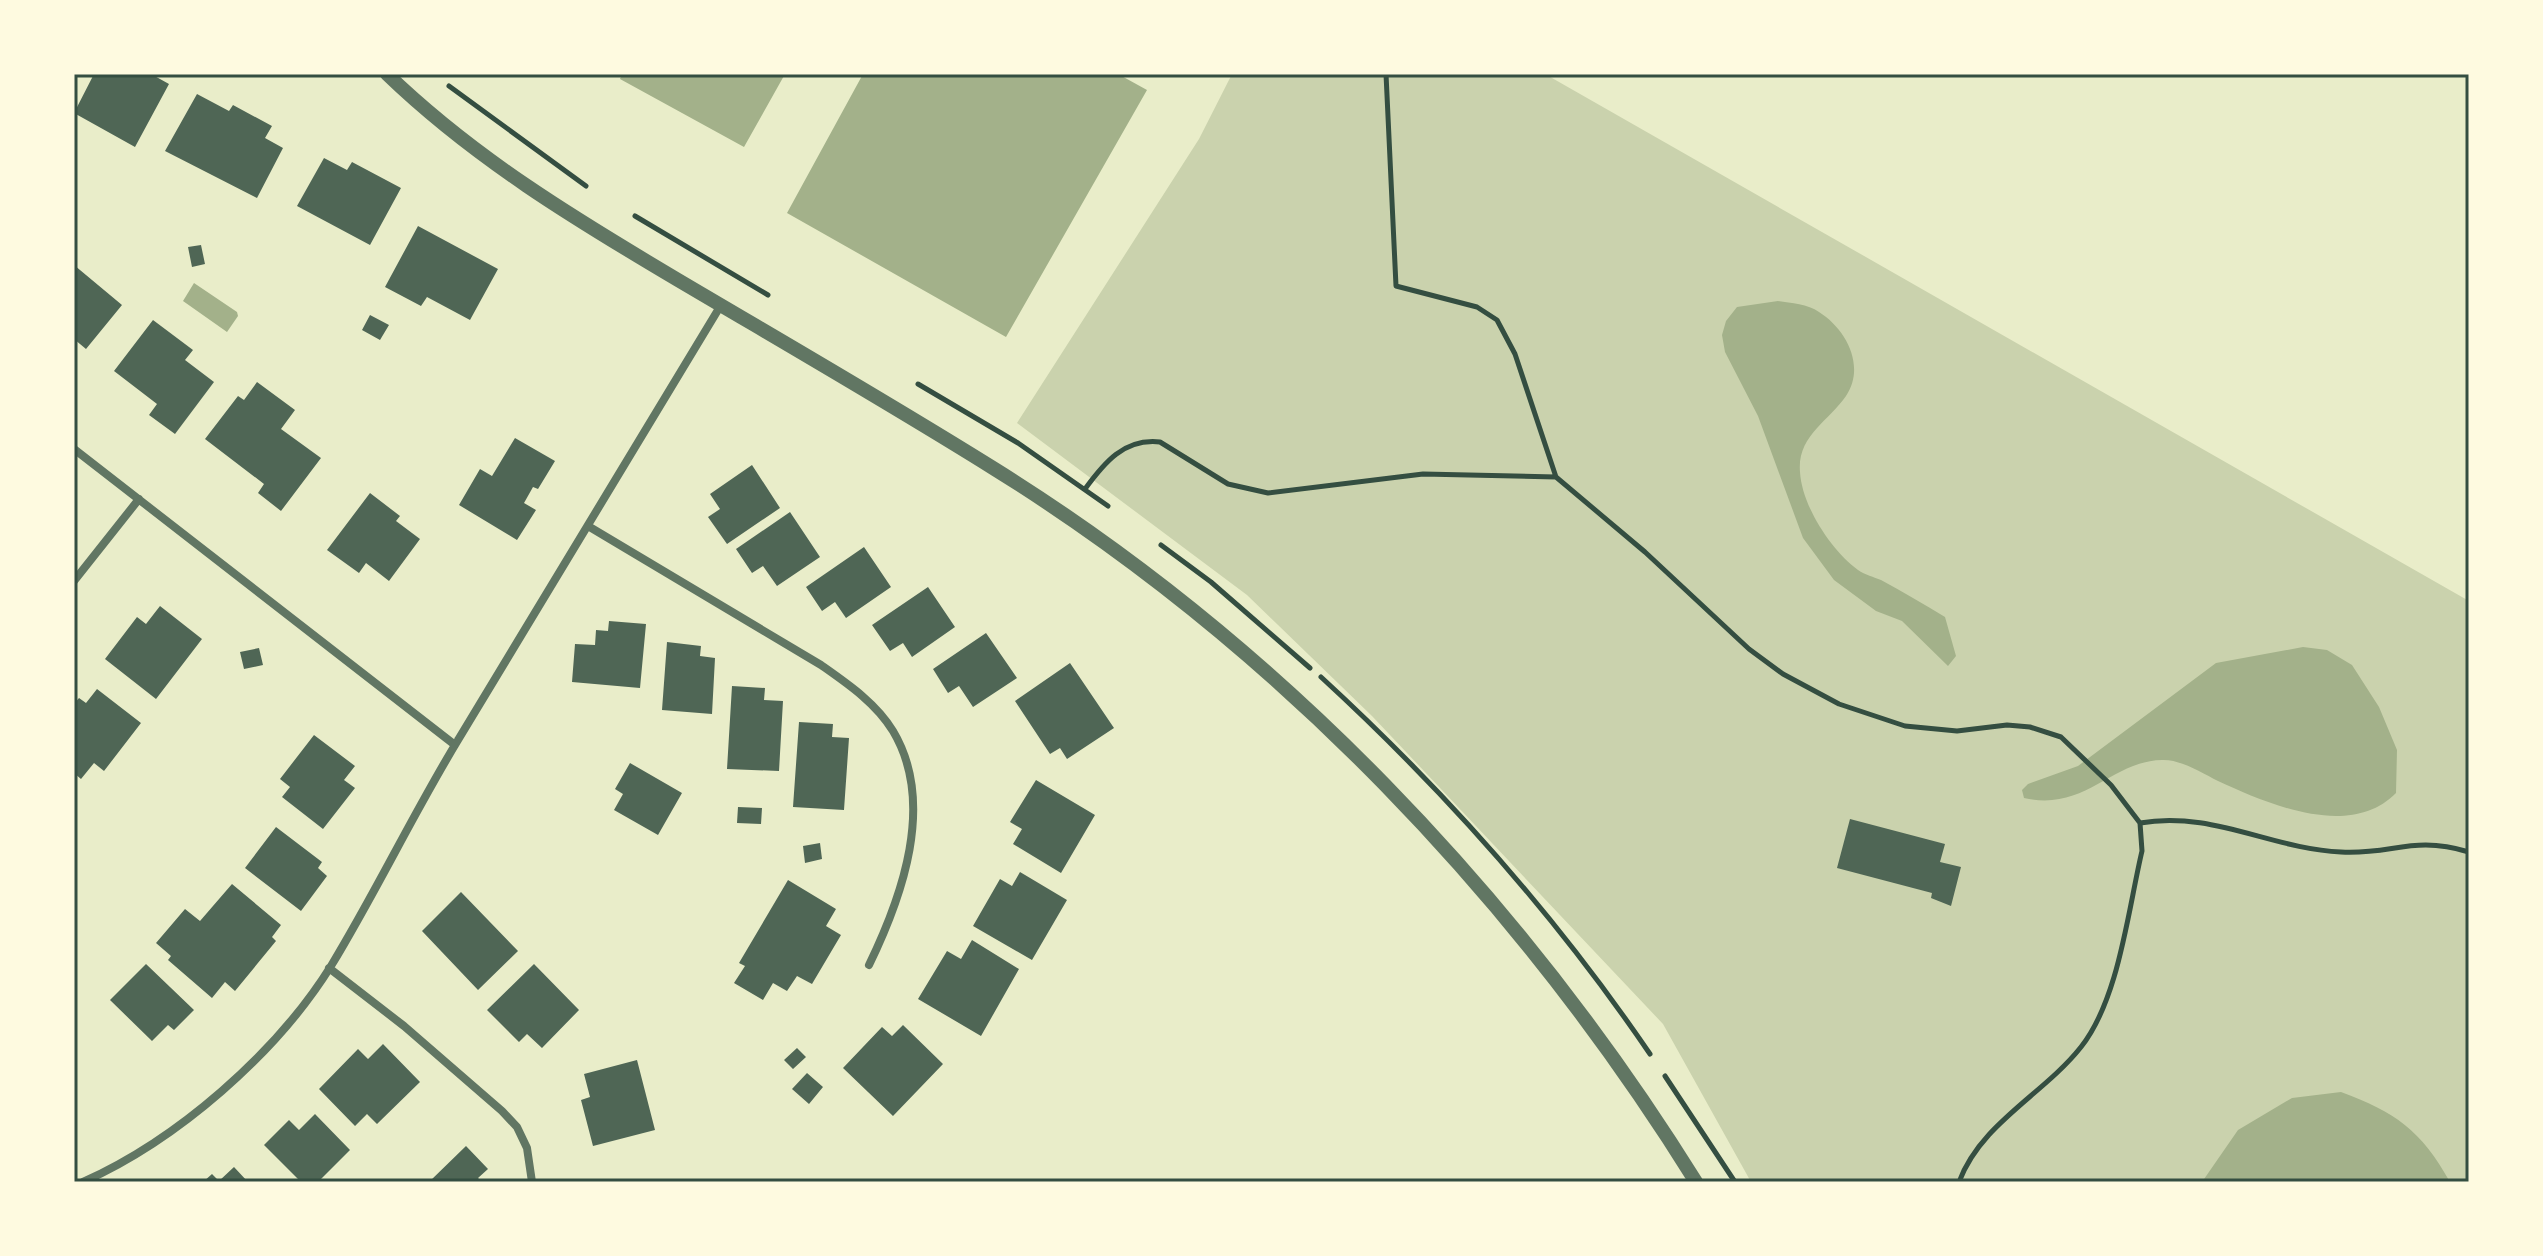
<svg xmlns="http://www.w3.org/2000/svg" width="2543" height="1256" font-family="'Zilla Slab',serif">
<rect width="100%" height="100%" fill="#e9edc9"/>
<path fill="#cad2ad" d="M1232,74H1545L2469,601V1182H1751L1663,1024L1372,716L1247,595L1017,423L1199,139Z"/>
<path fill="#a3b18a" d="M622,74H785L744,147L620,79Z
M863,74H1118L1147,90L1006,337L787,213Z
M194,283L237,312L238,316L227,332L183,301Z
M1778,301C1791,303 1808,304 1819,312C1846,329 1866,366 1846,396C1828,422 1797,436 1800,472C1802,506 1831,550 1858,570C1865,575 1874,577 1881,580C1903,592 1924,604 1945,617L1956,656L1948,666L1902,621L1876,611L1834,580L1803,538L1758,416L1725,352L1722,335L1726,321L1737,307Z
M2303,647L2327,650L2352,665L2379,707L2397,750L2396,793C2350,840 2268,804 2218,781C2202,773 2180,759 2162,760C2111,761 2085,812 2024,798L2022,790L2028,784L2078,766L2216,663Z
M2341,1092C2395,1112 2421,1130 2450,1182H2202L2238,1130L2292,1098Z"/>
<path fill="#4f6655" d="M94,74H151L169,84L135,147L74,113Z
M197,94L229,111L233,105L272,126L265,138L283,148L257,198L165,151Z
M324,158L347,170L352,162L401,188L370,245L297,206Z
M418,226L498,269L470,320L427,297L421,306L385,287Z
M201,245L205,264L192,267L188,247Z
M74,265L122,305L86,349L74,339Z
M370,315L389,325L380,340L362,330Z
M153,320L193,350L185,360L214,382L175,434L149,415L157,404L114,371Z
M257,382L295,410L281,429L321,458L281,511L258,493L264,484L205,439L238,396L244,400Z
M515,438L555,461L538,489L533,487L524,503L536,510L517,540L459,505L480,469L492,476Z
M752,465L780,508L727,544L708,517L720,509L710,494Z
M370,493L400,516L396,521L420,539L389,581L366,563L359,573L327,550Z
M790,512L820,557L777,586L763,566L752,573L736,549Z
M864,547L891,587L846,618L835,602L822,611L806,587Z
M928,587L955,627L912,657L903,643L890,651L872,625Z
M160,606L202,639L156,699L105,659L137,617L146,624Z
M609,621L646,624L640,688L572,682L575,644L595,645L596,630L608,631Z
M986,633L1017,678L973,707L959,686L948,693L933,669Z
M667,642L701,646L700,656L715,658L712,714L662,710Z
M259,648L263,665L244,669L240,652Z
M1070,663L1114,728L1067,759L1060,748L1050,754L1015,701Z
M732,686L765,688L764,700L783,701L779,771L727,769Z
M97,689L141,723L104,771L94,763L81,779L74,773V704L79,698L86,703Z
M799,722L833,724L832,737L849,738L844,810L793,807Z
M314,735L355,766L344,780L355,788L323,829L282,797L290,787L280,779Z
M630,763L682,793L658,835L614,810L623,794L615,789Z
M1036,780L1095,815L1061,873L1013,844L1022,829L1010,822Z
M738,807L762,808L761,824L737,823Z
M1850,819L1945,844L1940,862L1961,867L1951,906L1931,898L1932,893L1837,868Z
M276,827L322,862L318,868L327,876L301,911L245,868Z
M820,843L822,859L805,863L803,846Z
M1020,872L1067,900L1032,960L973,926L1000,879L1012,886Z
M788,880L836,909L826,926L841,935L812,984L797,976L787,991L773,983L763,1000L734,983L745,966L739,963Z
M232,884L281,925L272,937L276,941L235,991L225,982L212,998L168,960L171,956L156,943L185,909L200,921Z
M461,892L518,951L478,990L422,931Z
M972,940L1019,969L981,1036L918,999L947,951L961,959Z
M146,964L194,1010L174,1030L168,1025L152,1041L110,1000Z
M534,964L579,1010L542,1048L527,1034L519,1042L487,1010Z
M903,1025L943,1064L893,1116L843,1068L882,1027L892,1036Z
M383,1044L420,1082L377,1124L367,1114L355,1126L319,1089L358,1049L368,1059Z
M797,1048L806,1057L793,1069L784,1060Z
M637,1060L655,1130L593,1146L581,1100L590,1097L584,1074Z
M807,1073L823,1087L809,1104L792,1089Z
M315,1114L350,1150L318,1182H301L264,1145L289,1120L299,1130Z
M466,1146L488,1169L478,1178L482,1182H429Z
M234,1167L248,1182H203L212,1174L219,1181Z"/>
<g fill="none" stroke-linecap="round" stroke-linejoin="round">
<path stroke="#344e41" stroke-width="5" d="M1386,74L1396,286L1477,307L1497,320L1515,354L1556,477L1645,552L1749,649L1783,674L1839,704L1905,726L1957,731L2007,725L2030,727L2061,737L2111,785L2140,823
M449,86L586,186
M635,216L768,295
M918,384L1018,443L1108,506
M1085,489C1104,463 1124,438 1160,442L1228,484L1268,493L1423,474L1556,477
M1161,545L1211,582L1310,668
M1321,677C1444,790 1556,916 1650,1054
M1665,1076L1735,1182
M1959,1182C1981,1123 2043,1095 2081,1047C2119,999 2128,910 2142,851L2140,823C2210,810 2272,849 2341,852C2393,855 2412,835 2469,852"/>
<path stroke="#617663" stroke-width="8" d="M74,449L455,745
M588,526L821,665C848,684 876,703 893,731C936,803 902,897 869,965
M74,581L139,499
M329,968L404,1026L502,1111L517,1127L527,1148L532,1182
M83,1182C177,1140 276,1054 331,966C376,892 413,814 458,740C546,595 634,450 721,305"/>
<path stroke="#617663" stroke-width="14" d="M387,74C474,158 575,219 678,280C783,342 889,403 993,468C1278,645 1519,898 1696,1182"/>
</g>
<rect width="2543" height="1256" fill="none" stroke="#fefae0" stroke-width="152"/>
<rect x="76" y="76" width="2391" height="1104" fill="none" stroke="#344e41" stroke-width="3"/>
</svg>
